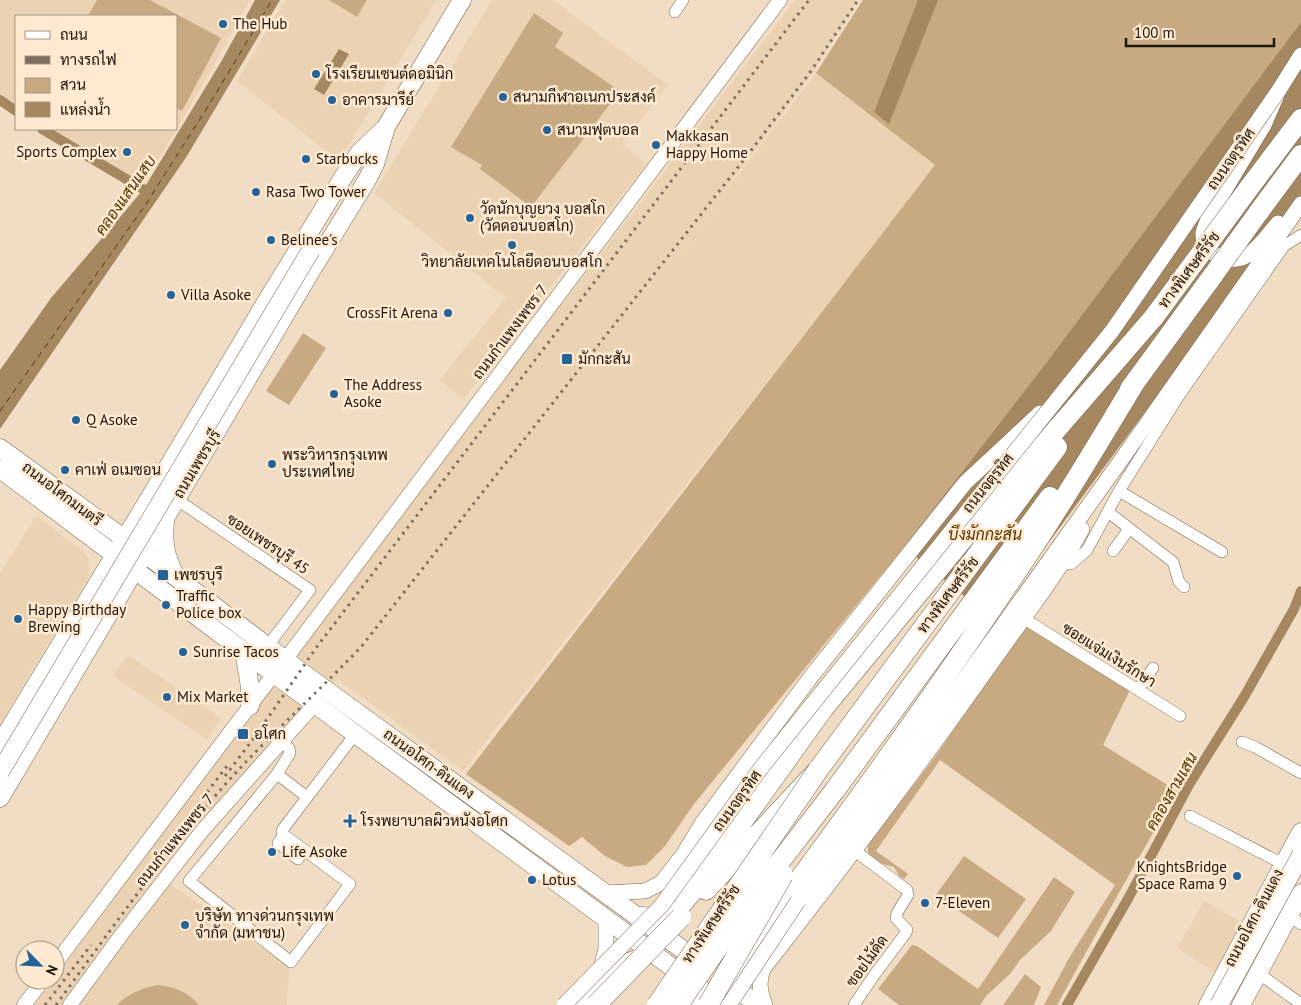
<svg xmlns="http://www.w3.org/2000/svg" width="1301" height="1005" font-family="'PT Sans',Sarabun,sans-serif">
<rect width="100%" height="100%" fill="#f1ddc4"/>
<path fill="#ebd2b3" d="M0,0H250L184,117L139,191L45,129H176V16H16V110L0,99Z
M285,0H436L339,161L237,81Z
M492,0H553L668,85L623,144L646,164L463,400L440,379L506,298L374,193Z
M795,0H858L812,74L674,259L816,73L936,165L463,771L337,679L170,884L289,966L287,1005H34L53,980H55V978L245,720Z
M36,516L84,552L88,559L89,576L0,723V573Z
M128,655L221,718L207,740L113,676Z
M1204,901L1243,923L1215,972L1177,948Z"/>
<path fill="#c7a982" d="M97,0H150L221,38L182,111L176,108V16H88Z
M329,0H367L357,17Z
M863,0H1301V22L1046,363L904,547L694,804L665,846L646,865L627,867L605,856L582,837L569,846L466,774L935,165L816,73Z
M534,13L563,33L555,47L620,91L531,207L480,169L482,165L451,147Z
M303,333L326,348L289,405L266,391Z
M1026,626L1131,688L1103,745L1177,791L1121,889L1057,1005H1044L1069,958L1115,885L940,760L876,851L908,874L904,879L900,877L894,867L879,863L868,853V845L935,757Z
M964,856L1026,899L998,938L936,895Z
M1054,877L1075,892L1051,931L1020,960L1010,974L987,995L980,1005H899L878,989L912,945L917,946L978,989Z
M1025,974L1041,987L1034,1005H1003Z
M158,985C175,987 188,992 199,1005H117C129,993 142,988 158,985Z"/>
<path fill="#a58760" d="M255,0H280L187,156L0,429V370L51,298L143,190L221,62Z
M918,0H938L889,124L874,112Z
M1301,22V201L992,619L904,547L1046,363Z
M339,49L349,54L324,95L314,89Z"/>
<g fill="none" stroke-linecap="round" stroke-linejoin="round">
<path stroke="#a58760" stroke-width="10" d="M0,100L16,111
M42,129L148,192
M1067,1005L1129,897L1190,783L1244,697L1294,609L1301,591"/>
<path stroke="#573803" stroke-width="1" stroke-dasharray="6 5" stroke-linecap="butt" d="M0,411L146,204L207,108L272,0"/>
<defs>
<path id="minor" d="M675,12L683,0
M1119,491L1222,552
M176,499L310,590L267,647
M1108,512L1173,562L1179,582L1184,587
M1113,551L1129,529
M1062,563L1071,564L1087,550L1119,491L1178,397L1284,246L1301,235
M1023,618L1180,716
M1138,690L1153,668
M280,742L289,748L290,753L277,774L307,797
M1242,742L1255,747L1301,773
M277,774L189,881L291,962L350,884L284,835L282,832L283,829L356,733
M1190,816L1283,864
M284,835L278,843L298,859L304,850
M1289,915L1301,924
M1258,973L1301,1004
M854,1005L875,974L905,934L907,930L896,918L897,913L908,895L907,890L855,851"/>
<path id="tertiary" d="M285,660L780,0
M55,964L274,674
M24,1005L43,980
M70,1005L122,934L202,831L315,704"/>
<path id="secondary" d="M1278,223C1269,233 1260,247 1249,254C1232,267 1202,255 1203,233C1204,228 1207,223 1208,218L1264,125L1279,90L1301,55
M605,893L645,891L661,883L683,855L703,822L810,678L965,483L1040,413
M798,901L888,786L1119,463L1301,204
M600,972L606,949V919
M577,1005L618,965L640,956
M692,1005L700,998L717,1001
M765,1005C760,992 758,982 763,969C842,868 919,766 993,661C1023,618 1057,576 1082,529"/>
<path id="primary" d="M380,137L462,0
M0,448L144,553L296,668L701,963
M0,469L274,674L723,1005
M165,521C163,545 165,555 176,577
M244,651L250,687V706
M0,744L146,504L269,297L342,179L359,153L384,129
M0,798L311,271L367,180L375,164L386,127
M726,981L758,1005
M1208,1005L1301,832
M1241,1005L1301,893"/>
<path id="motorway" d="M1249,188L1301,119
M1258,213L1301,155
M1130,389L1214,274
M835,790L1050,497
M706,890L818,770L1057,447
M639,917L662,918L679,907L692,892L823,709L992,504L1154,317
M735,988L734,975L738,963C837,829 935,695 1027,556C1066,498 1101,438 1137,379"/>
</defs>
<use href="#minor" stroke="#786650" stroke-width="12"/>
<use href="#tertiary" stroke="#786650" stroke-width="15"/>
<use href="#secondary" stroke="#786650" stroke-width="16"/>
<use href="#primary" stroke="#786650" stroke-width="19"/>
<use href="#motorway" stroke="#786650" stroke-width="21"/>
<use href="#minor" stroke="#fff" stroke-width="11"/>
<use href="#tertiary" stroke="#fff" stroke-width="14"/>
<use href="#secondary" stroke="#fff" stroke-width="15"/>
<use href="#primary" stroke="#fff" stroke-width="18"/>
<use href="#motorway" stroke="#fff" stroke-width="20"/>
<path stroke="#7c6f5f" stroke-width="3" stroke-dasharray="2.5 5" stroke-linecap="butt" d="M225,776L254,738L316,648L809,0
M171,840L227,766
M45,1005L91,945
M56,1005C112,928 167,850 230,779C272,733 318,692 361,647L750,152L811,71L858,0"/>
<defs>
<path id="secondary-bridge" d="M564,1005L662,905L761,768L1112,331L1279,90
M729,1005L798,901"/>
<path id="primary-bridge" d="M0,772L311,250
M1219,1005L1301,855"/>
<path id="motorway-bridge" d="M1214,274L1258,213
M1154,317L1249,188
M596,1005L681,917
M657,1005L818,770
M678,1005L752,898L835,790
M708,1005L783,875"/>
</defs>
<use href="#secondary-bridge" stroke="#786650" stroke-width="16" stroke-linecap="butt"/>
<use href="#primary-bridge" stroke="#786650" stroke-width="19" stroke-linecap="butt"/>
<use href="#motorway-bridge" stroke="#786650" stroke-width="21" stroke-linecap="butt"/>
<use href="#secondary-bridge" stroke="#fff" stroke-width="15"/>
<use href="#primary-bridge" stroke="#fff" stroke-width="18"/>
<use href="#motorway-bridge" stroke="#fff" stroke-width="20"/>
</g>
<g fill="#246399" stroke="#ffead1" stroke-width="2">
<circle cx="223" cy="24" r="5"/>
<circle cx="316" cy="74" r="5"/>
<circle cx="503" cy="97" r="5"/>
<circle cx="332" cy="100" r="5"/>
<circle cx="547" cy="130" r="5"/>
<circle cx="656" cy="145" r="5"/>
<circle cx="127" cy="152" r="5"/>
<circle cx="306" cy="159" r="5"/>
<circle cx="256" cy="192" r="5"/>
<circle cx="470" cy="218" r="5"/>
<circle cx="271" cy="240" r="5"/>
<circle cx="512" cy="245" r="5"/>
<circle cx="171" cy="295" r="5"/>
<circle cx="448" cy="313" r="5"/>
<rect x="561" y="353" width="12" height="12" rx="2.5"/>
<circle cx="334" cy="394" r="5"/>
<circle cx="76" cy="420" r="5"/>
<circle cx="272" cy="464" r="5"/>
<circle cx="65" cy="470" r="5"/>
<rect x="157" y="569" width="12" height="12" rx="2.5"/>
<circle cx="166" cy="605" r="5"/>
<circle cx="18" cy="619" r="5"/>
<circle cx="183" cy="652" r="5"/>
<circle cx="167" cy="697" r="5"/>
<rect x="237" y="728" width="12" height="12" rx="2.5"/>
<path d="M347.5 813.5h5v5h5v5h-5v5h-5v-5h-5v-5h5z"/>
<circle cx="272" cy="852" r="5"/>
<circle cx="1237" cy="876" r="5"/>
<circle cx="532" cy="880" r="5"/>
<circle cx="925" cy="903" r="5"/>
<circle cx="185" cy="925" r="5"/>
</g>
<g text-anchor="middle" stroke-width="5" stroke-linejoin="round" paint-order="stroke">
<g font-size="15" fill="#1c150c" stroke="#ffead1" text-anchor="start">
<text x="233" y="29">The Hub</text>
<text x="326" y="79">โรงเรียนเซนต์ดอมินิก</text>
<text x="513" y="102">สนามกีฬาอเนกประสงค์</text>
<text x="342" y="105">อาคารมารีย์</text>
<text x="557" y="135">สนามฟุตบอล</text>
<text x="666" y="141">Makkasan<tspan x="666" dy="17">Happy Home</tspan></text>
<text x="117" y="157" text-anchor="end">Sports Complex</text>
<text x="316" y="164">Starbucks</text>
<text x="266" y="197">Rasa Two Tower</text>
<text x="480" y="214">วัดนักบุญยวง บอสโก<tspan x="480" dy="17">(วัดดอนบอสโก)</tspan></text>
<text x="281" y="245">Belinee's</text>
<text x="512" y="267" text-anchor="middle">วิทยาลัยเทคโนโลยีดอนบอสโก</text>
<text x="181" y="300">Villa Asoke</text>
<text x="438" y="318" text-anchor="end">CrossFit Arena</text>
<text x="578" y="364">มักกะสัน</text>
<text x="344" y="390">The Address<tspan x="344" dy="17">Asoke</tspan></text>
<text x="86" y="425">Q Asoke</text>
<text x="282" y="460">พระวิหารกรุงเทพ<tspan x="282" dy="17">ประเทศไทย</tspan></text>
<text x="75" y="475">คาเฟ่ อเมซอน</text>
<text x="174" y="580">เพชรบุรี</text>
<text x="176" y="601">Traffic<tspan x="176" dy="17">Police box</tspan></text>
<text x="28" y="615">Happy Birthday<tspan x="28" dy="17">Brewing</tspan></text>
<text x="193" y="657">Sunrise Tacos</text>
<text x="177" y="702">Mix Market</text>
<text x="254" y="739">อโศก</text>
<text x="361" y="826">โรงพยาบาลผิวหนังอโศก</text>
<text x="282" y="857">Life Asoke</text>
<text x="1227" y="872" text-anchor="end">KnightsBridge<tspan x="1227" dy="17">Space Rama 9</tspan></text>
<text x="542" y="885">Lotus</text>
<text x="935" y="908">7-Eleven</text>
<text x="195" y="921">บริษัท ทางด่วนกรุงเทพ<tspan x="195" dy="17">จำกัด (มหาชน)</tspan></text>
</g>
<g font-size="15" fill="#1c150c" stroke="#ffead1">
<text transform="translate(1231 159) rotate(-55)" y="5">ถนนจตุรทิศ</text>
<text transform="translate(1189 270) rotate(-53)" y="5">ทางพิเศษศรีรัช</text>
<text transform="translate(510 332) rotate(-53)" y="5">ถนนกำแพงเพชร 7</text>
<text transform="translate(197 464) rotate(-59)" y="5">ถนนเพชรบุรี</text>
<text transform="translate(988 483) rotate(-51)" y="5">ถนนจตุรทิศ</text>
<text transform="translate(62 494) rotate(37)" y="5">ถนนอโศกมนตรี</text>
<text transform="translate(268 544) rotate(34)" y="5">ซอยเพชรบุรี 45</text>
<text transform="translate(948 595) rotate(-53)" y="5">ทางพิเศษศรีรัช</text>
<text transform="translate(1109 655) rotate(32)" y="5">ซอยแจ่มเงินรักษา</text>
<text transform="translate(429 764) rotate(36)" y="5">ถนนอโศก-ดินแดง</text>
<text transform="translate(737 801) rotate(-54)" y="5">ถนนจตุรทิศ</text>
<text transform="translate(175 840) rotate(-51)" y="5">ถนนกำแพงเพชร 7</text>
<text transform="translate(1254 918) rotate(-62)" y="5">ถนนอโศก-ดินแดง</text>
<text transform="translate(711 924) rotate(-56)" y="5">ทางพิเศษศรีรัช</text>
<text transform="translate(867 961) rotate(-54)" y="5">ซอยไม้ดัด</text>
</g>
<g font-size="16" font-style="italic" fill="#573803" stroke="#ffead1">
<text transform="translate(125 195) rotate(-55)" y="6">คลองแสนแสบ</text>
<text x="985" y="540">บึงมักกะสัน</text>
<text transform="translate(1171 791) rotate(-60)" y="6">คลองสามเสน</text>
</g>
</g>
<rect x="15" y="15" width="162" height="115" fill="#ffead1" stroke="#a49582"/>
<rect x="25" y="31" width="25" height="8" fill="#ffffff" stroke="#a49582"/>
<text x="60" y="40" font-size="15" fill="#1c150c">ถนน</text>
<rect x="25" y="56" width="25" height="8" fill="#7c6f5f" stroke="#a49582"/>
<text x="60" y="65" font-size="15" fill="#1c150c">ทางรถไฟ</text>
<rect x="25" y="78" width="25" height="15" fill="#c7a982" stroke="#a49582"/>
<text x="60" y="90" font-size="15" fill="#1c150c">สวน</text>
<rect x="25" y="102" width="25" height="15" fill="#a58760" stroke="#a49582"/>
<text x="60" y="115" font-size="15" fill="#1c150c">แหล่งน้ำ</text>
<g transform="translate(40 965) rotate(114)"><circle r="24" fill="#ffead1" stroke="#a49582"/>
<path d="M0-4L9 19L0 12L-9 19Z" fill="#246399"/>
<text y="-8" font-size="14" font-weight="bold" text-anchor="middle" fill="#1c150c">N</text>
</g>
<path d="M1126 38v8h148v-8" fill="none" stroke="#1c150c" stroke-width="2.5"/>
<text x="1134" y="38" font-size="15" fill="#1c150c" stroke="#ffead1" stroke-width="4" paint-order="stroke">100 m</text>
</svg>
